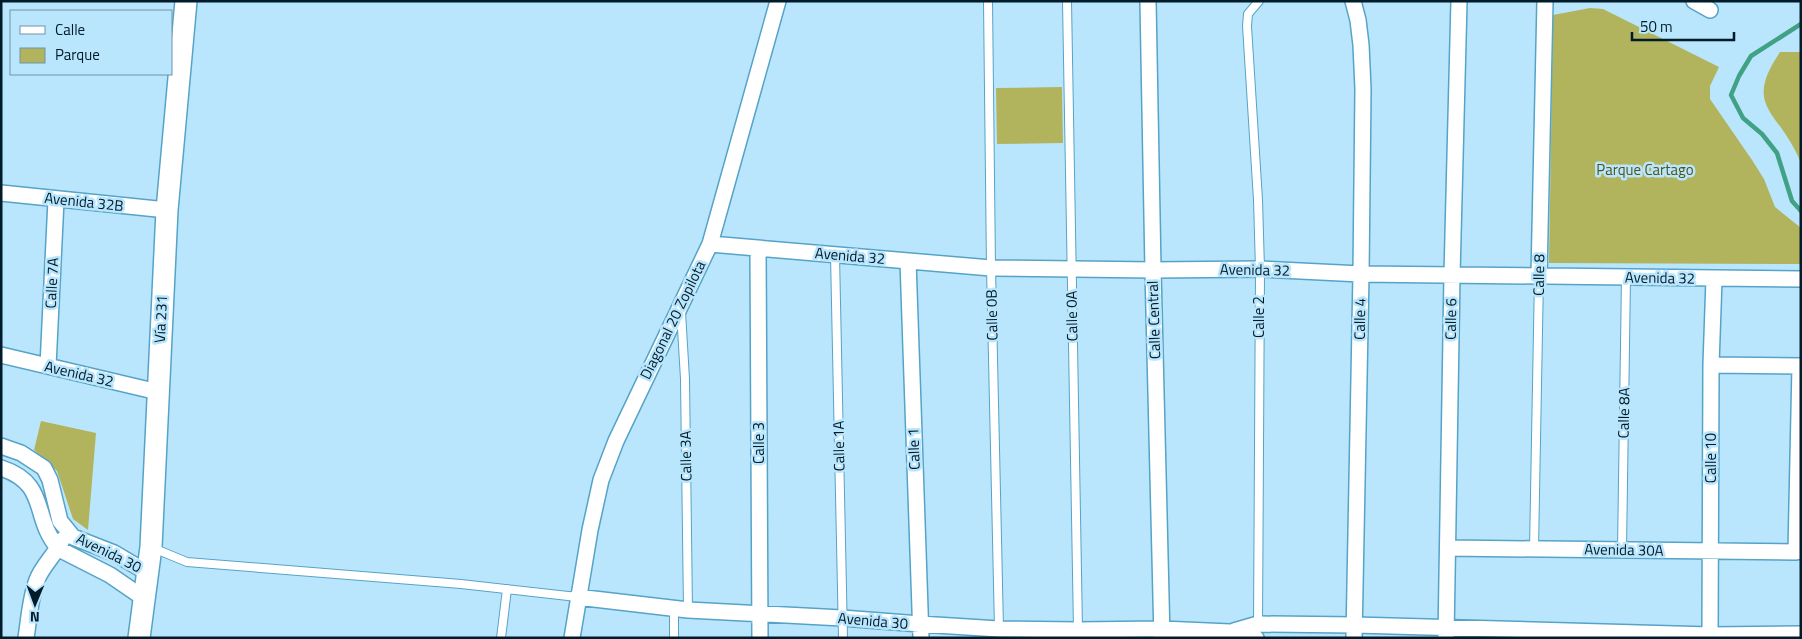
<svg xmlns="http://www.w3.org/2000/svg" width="1802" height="639" font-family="'Titillium Web',sans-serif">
<rect width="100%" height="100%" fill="#b9e6fd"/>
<path fill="#b1b45d" d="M1590,8L1603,9L1719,67L1710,86V99L1752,160L1764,179L1775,207L1801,228V264L1549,263L1553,15Z
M1780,52H1801V163C1797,153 1792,144 1786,135C1777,120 1761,107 1764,87C1766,74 1773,63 1780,52Z
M1062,87L1063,143L997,144L996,88Z
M41,421L96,433L88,530L73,519L57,471L34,450Z"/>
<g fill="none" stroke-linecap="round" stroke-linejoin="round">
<path stroke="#40a185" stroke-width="4.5" d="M1801,24L1751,56L1739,76L1731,95L1743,118L1762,134L1777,153L1792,201L1801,211"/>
<defs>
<path id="service" d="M988,1L991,268L999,629
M1067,1L1078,630
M835,255L843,638
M681,312L685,379L688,610
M153,548L187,562L461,584L577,597
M1534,549L1539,276
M1622,550L1626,277
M674,608V638
M1258,626L1260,269L1258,200L1247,26L1248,14L1259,1
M501,638L507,589"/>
<path id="minor" d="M1148,1L1153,270L1162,638
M1353,1L1358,20L1361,45L1363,89L1361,274L1354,638
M1694,1L1710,10
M1,193L167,210
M710,244L991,268L1153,270L1260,269L1361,274L1801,279
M758,248L760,638
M908,261L921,638
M1539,276L1545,1
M1,355L158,392
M1711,365L1801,366
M48,366L56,200
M1,446L21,453L44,468L50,480L60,521L73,537L114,553L148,573
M1,468C50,484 31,518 59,549L110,575L145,599
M1448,548L1796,552L1801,551
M1796,552L1800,366
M577,597L688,610L842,618L920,624L999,629L1078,630L1162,629L1230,632L1256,638
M1234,631L1258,624L1355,625L1710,635L1801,634
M26,638C29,619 30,598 37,580C42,566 56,554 62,540
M572,638L590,530L601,480L616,441L710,244L778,1
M1446,638L1452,275L1459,1
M1710,638L1711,365L1714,279"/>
<path id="secondary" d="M139,638L151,547L167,210L186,1"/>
</defs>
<use href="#service" stroke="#56a3c8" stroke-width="10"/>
<use href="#minor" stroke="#56a3c8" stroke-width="18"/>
<use href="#secondary" stroke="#56a3c8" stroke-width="24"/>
<use href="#service" stroke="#fff" stroke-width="8"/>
<use href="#minor" stroke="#fff" stroke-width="15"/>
<use href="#secondary" stroke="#fff" stroke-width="21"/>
</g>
<g text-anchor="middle" stroke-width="5" stroke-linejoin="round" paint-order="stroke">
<g font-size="15" fill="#53541a" stroke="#b9e6fd">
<text x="1645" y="175">Parque Cartago</text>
</g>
<g font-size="15" fill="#001b29" stroke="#b9e6fd">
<text transform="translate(84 202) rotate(6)" y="5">Avenida 32B</text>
<text transform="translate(850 256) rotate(5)" y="5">Avenida 32</text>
<text transform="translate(1255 270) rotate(1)" y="5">Avenida 32</text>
<text transform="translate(1539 275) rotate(-89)" y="5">Calle 8</text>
<text transform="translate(1660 278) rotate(1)" y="5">Avenida 32</text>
<text transform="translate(52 283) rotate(-87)" y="5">Calle 7A</text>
<text transform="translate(992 315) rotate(-91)" y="5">Calle 0B</text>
<text transform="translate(1072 316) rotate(-91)" y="5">Calle 0A</text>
<text transform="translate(1259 317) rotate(-90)" y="5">Calle 2</text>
<text transform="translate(161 319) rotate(-87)" y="5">Vía 231</text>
<text transform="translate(1360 319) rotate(-89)" y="5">Calle 4</text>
<text transform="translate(1451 319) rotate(-89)" y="5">Calle 6</text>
<text transform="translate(673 320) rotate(-64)" y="5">Diagonal 20 Zopilota</text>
<text transform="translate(1154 320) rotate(-92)" y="5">Calle Central</text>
<text transform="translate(79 374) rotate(13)" y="5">Avenida 32</text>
<text transform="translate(1624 413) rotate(-89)" y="5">Calle 8A</text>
<text transform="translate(759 443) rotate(-90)" y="5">Calle 3</text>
<text transform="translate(839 446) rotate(-91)" y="5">Calle 1A</text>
<text transform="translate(914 449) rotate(-92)" y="5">Calle 1</text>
<text transform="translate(686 456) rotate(-91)" y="5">Calle 3A</text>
<text transform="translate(1711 458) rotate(-90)" y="5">Calle 10</text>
<text transform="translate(1624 550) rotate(1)" y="5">Avenida 30A</text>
<text transform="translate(109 553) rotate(26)" y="5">Avenida 30</text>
<text transform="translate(873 621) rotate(5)" y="5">Avenida 30</text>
</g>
</g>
<rect width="1802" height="639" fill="none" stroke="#001b29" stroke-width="5"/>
<rect x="10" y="10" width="162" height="65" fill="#b9e6fd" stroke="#6f95a8"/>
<rect x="20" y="26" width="25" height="8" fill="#ffffff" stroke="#6f95a8"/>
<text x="55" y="35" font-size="15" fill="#001b29">Calle</text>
<rect x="20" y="48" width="25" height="15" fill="#b1b45d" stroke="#6f95a8"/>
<text x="55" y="60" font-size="15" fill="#001b29">Parque</text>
<g transform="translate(35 604) rotate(181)" stroke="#b9e6fd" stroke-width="4" paint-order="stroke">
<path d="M0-4L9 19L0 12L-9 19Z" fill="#001b29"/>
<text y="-8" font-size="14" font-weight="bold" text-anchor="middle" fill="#001b29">N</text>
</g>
<path d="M1632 32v8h102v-8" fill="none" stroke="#001b29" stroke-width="2.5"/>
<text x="1640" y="32" font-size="15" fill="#001b29" stroke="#b9e6fd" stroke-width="4" paint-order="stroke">50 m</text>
</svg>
